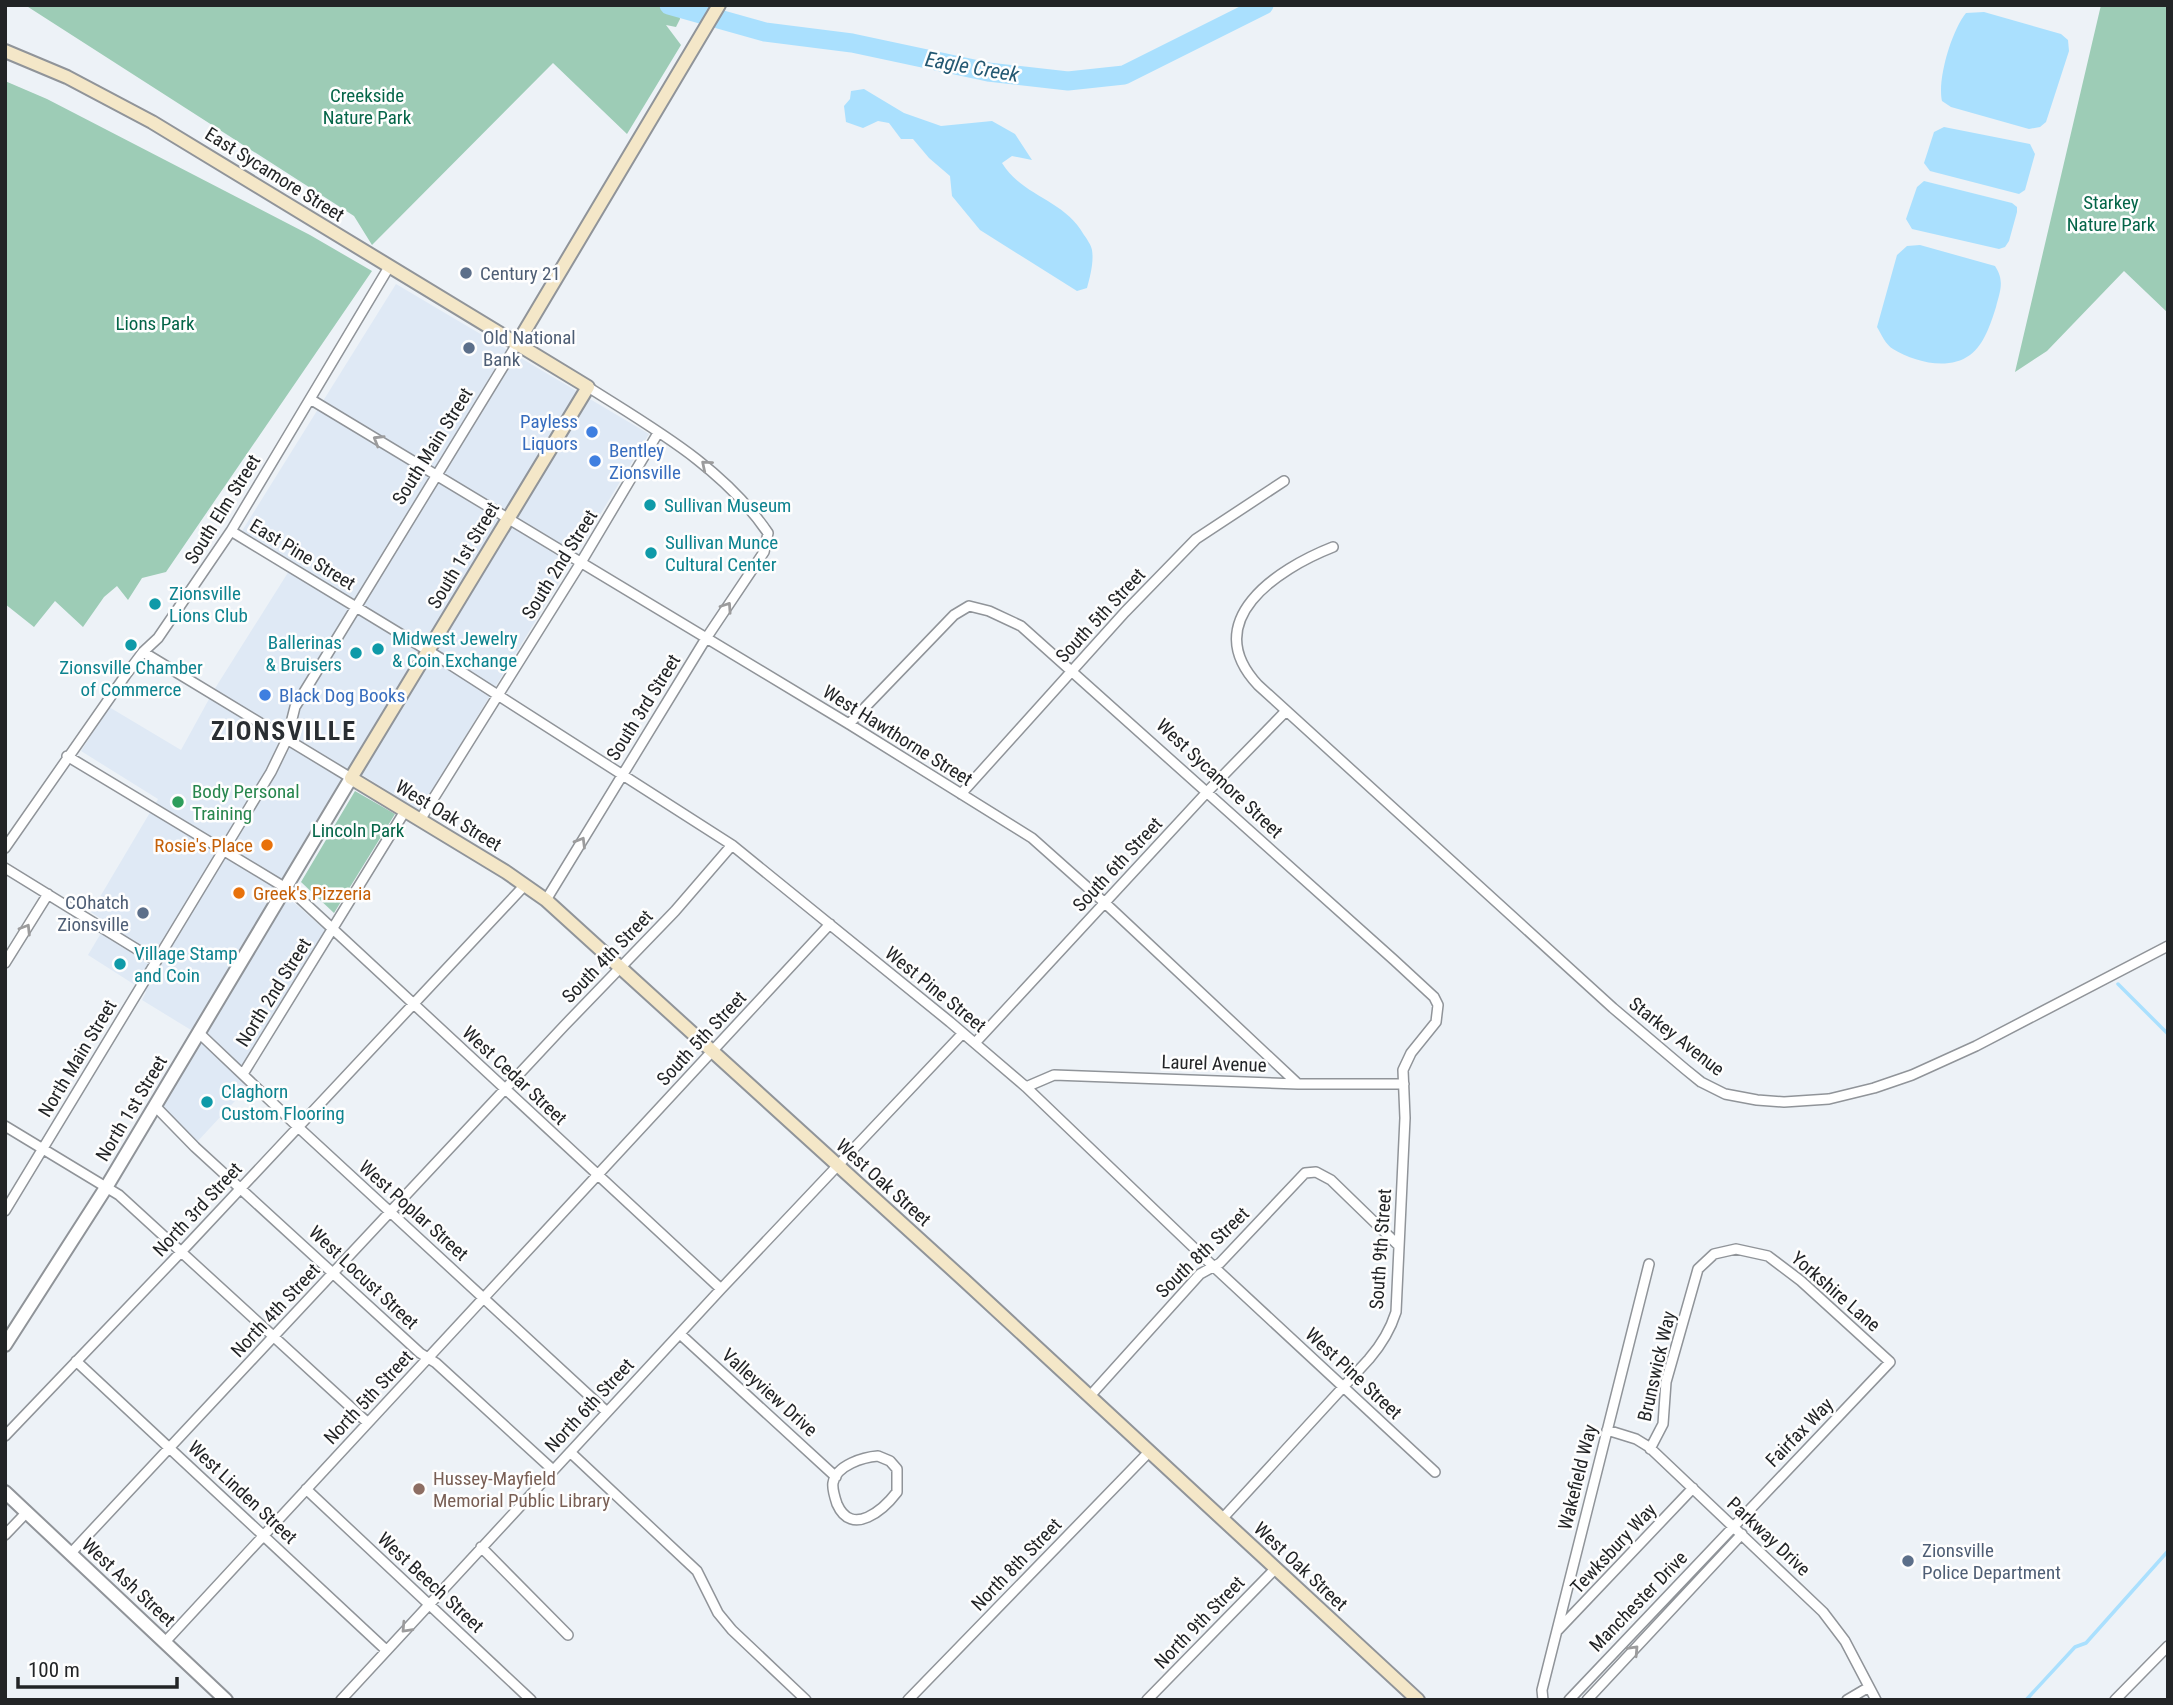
<svg xmlns="http://www.w3.org/2000/svg" width="2173" height="1705" font-family="'Roboto Condensed',sans-serif">
<rect width="100%" height="100%" fill="#edf2f7"/>
<path fill="#dfe9f5" d="M396,284L649,434L420,811L353,769L282,892L325,930L236,1076L247,1088L197,1142L151,1102L191,1030L142,1000L146,992L88,955L107,923L91,912L158,799L81,751L109,707L181,750L214,690L294,563L242,531Z"/>
<path fill="#9dccb6" d="M25,5H678L680,19L676,27L666,25L681,45L627,134L553,63L372,245L354,216Z
M2101,5H2168V313L2124,271L2047,351L2015,372Z
M5,81L47,99L310,235L372,271L166,572L142,578L128,600L117,586L104,597L83,627L55,601L34,627L5,604Z
M355,791L395,814L334,913L301,882Z"/>
<path fill="#aae0fe" d="M1984,12L2061,34L2068,40L2069,51L2046,122L2040,127L2029,129L1951,107L1942,101C1937,79 1952,30 1966,13Z
M864,89L904,113L941,126L992,121L1015,134L1032,160L1012,156L1002,163C1023,197 1064,199 1084,235C1087,239 1091,245 1092,250C1094,262 1090,277 1087,288L1077,291L980,230L952,196L950,176L929,158L913,139H901L889,123L878,121L863,128L846,122L844,106L850,99L851,91Z
M1944,127L2030,144L2035,154L2025,190L2019,194L1930,171L1924,163L1934,132Z
M1924,181L2012,203L2017,207V212L2009,241L2005,247L1999,249L1912,229L1906,219L1917,187Z
M1920,245L1995,266C2005,281 2000,291 1996,307C1991,323 1984,345 1970,355C1948,371 1915,362 1893,349C1886,345 1881,334 1877,327L1897,255L1907,246Z"/>
<g fill="none" stroke-linecap="round" stroke-linejoin="round">
<path stroke="#aae0fe" stroke-width="3.5" d="M2118,984L2168,1034
M2026,1700L2075,1647L2086,1643L2168,1551"/>
<path stroke="#aae0fe" stroke-width="19" d="M669,5L765,32L852,43L988,72L1068,81L1124,75L1264,5"/>
<defs>
<path id="minor" d="M310,399L849,724L1032,838L1105,903L1298,1084
M231,531L440,658L732,845L950,1022L1026,1087L1214,1267L1435,1472
M1333,547C1277,569 1198,621 1258,685L1613,1008L1685,1069L1701,1082L1725,1094L1757,1100L1784,1102L1829,1099L1874,1088L1912,1075L1976,1046L2168,946
M143,652L351,778
M849,724L954,615L969,606L989,611L1021,626L1394,960L1434,997L1438,1005L1436,1022L1411,1053L1403,1070L1405,1118L1396,1312C1390,1331 1382,1344 1369,1359L1222,1519
M67,756L294,893L721,1289
M961,794L1125,612L1196,539L1284,481
M420,820L580,564L658,433
M5,848L125,676L143,652L158,638L231,531L389,267
M5,868L156,961
M546,900L705,640L764,552L768,533C723,467 654,429 588,387
M5,963L48,894
M199,1033L298,1127L607,1412
M975,1043L1208,791L1286,711
M243,1074L405,811
M1026,1087L1054,1075L1298,1084H1404
M155,1106L195,1147L420,1353L436,1363L553,1470
M5,1126L119,1195L368,1423
M5,1211L271,772L287,739L295,707L517,344
M680,1334L836,1477
M76,1361L386,1650
M1089,1397L1200,1274L1220,1263L1305,1173L1316,1172L1331,1180L1399,1246
M1607,1430L1636,1439L1649,1447L1823,1612L1845,1641L1876,1700
M5,1436L182,1251L525,885
M570,1452L697,1571L718,1613L732,1630L806,1700
M878,1456L890,1461L897,1469V1492C884,1509 852,1538 837,1504C835,1498 832,1489 833,1483C836,1465 864,1457 878,1456Z
M306,1489L531,1700
M5,1535L27,1512
M481,1547L568,1635
M71,1553L564,1026L675,911L732,845
M1558,1630L1693,1488
M165,1642L830,924
M341,1700L721,1289L963,1033
M908,1700L1149,1452
M1147,1700L1276,1568
M1543,1700L1542,1690L1649,1264
M1569,1700L1890,1362L1801,1281L1768,1256L1736,1249L1714,1254L1698,1269L1666,1382L1663,1424L1650,1449
M1587,1700L1742,1534
M1847,1700L1869,1687
M2115,1700L2168,1646"/>
<path id="tertiary" d="M5,1345L107,1186L351,778
M5,1492L226,1700"/>
<path id="secondary" d="M5,51L67,77L152,122L588,387L351,778L506,872L546,900L964,1280L1418,1700
M517,344L719,5"/>
</defs>
<use href="#minor" stroke="#909499" stroke-width="12"/>
<use href="#tertiary" stroke="#909499" stroke-width="16"/>
<use href="#secondary" stroke="#909499" stroke-width="16"/>
<use href="#minor" stroke="#fff" stroke-width="9"/>
<use href="#tertiary" stroke="#fff" stroke-width="12"/>
<use href="#secondary" stroke="#f4e7c8" stroke-width="12"/>
</g>
<defs><path id="oneway-chevron" d="M-2-3.5L2.5 0L-2 3.5" fill="none" stroke-width="1.6" stroke-linecap="round" stroke-linejoin="round" transform="scale(1.75)"/></defs>
<g stroke="#9c9c9d">
<use href="#oneway-chevron" transform="translate(378 440) rotate(-149)"/>
<use href="#oneway-chevron" transform="translate(706 465) rotate(-140)"/>
<use href="#oneway-chevron" transform="translate(727 607) rotate(-56)"/>
<use href="#oneway-chevron" transform="translate(581 842) rotate(-59)"/>
<use href="#oneway-chevron" transform="translate(26 929) rotate(-58)"/>
<use href="#oneway-chevron" transform="translate(406 1628) rotate(133)"/>
<use href="#oneway-chevron" transform="translate(1634 1650) rotate(-47)"/>
</g>
<g fill="#5c6f8a" stroke="#fefefe" stroke-width="2.5">
<circle cx="466" cy="273" r="7"/>
<circle cx="469" cy="348" r="7"/>
<circle cx="143" cy="913" r="7"/>
<circle cx="1908" cy="1561" r="7"/>
</g>
<g fill="#3f7fe0" stroke="#fefefe" stroke-width="2.5">
<circle cx="592" cy="432" r="7"/>
<circle cx="595" cy="461" r="7"/>
<circle cx="265" cy="695" r="7"/>
</g>
<g fill="#0f9aa8" stroke="#fefefe" stroke-width="2.5">
<circle cx="650" cy="505" r="7"/>
<circle cx="651" cy="553" r="7"/>
<circle cx="155" cy="604" r="7"/>
<circle cx="131" cy="645" r="7"/>
<circle cx="378" cy="649" r="7"/>
<circle cx="356" cy="653" r="7"/>
<circle cx="120" cy="964" r="7"/>
<circle cx="207" cy="1102" r="7"/>
</g>
<circle fill="#2e9e5b" stroke="#fefefe" stroke-width="2.5" cx="178" cy="802" r="7"/>
<g fill="#e8710a" stroke="#fefefe" stroke-width="2.5">
<circle cx="267" cy="845" r="7"/>
<circle cx="239" cy="893" r="7"/>
</g>
<circle fill="#8d6e63" stroke="#fefefe" stroke-width="2.5" cx="419" cy="1489" r="7"/>
<g text-anchor="middle" stroke-width="5" stroke-linejoin="round" paint-order="stroke">
<g font-size="19" fill="#046548" stroke="#fefefe">
<text x="367" y="102">Creekside<tspan x="367" dy="22">Nature Park</tspan></text>
<text x="2111" y="209">Starkey<tspan x="2111" dy="22">Nature Park</tspan></text>
<text x="155" y="330">Lions Park</text>
<text x="358" y="837">Lincoln Park</text>
</g>
<g font-size="19" fill="#222426" stroke="#fefefe">
<text transform="translate(275 174) rotate(32)" y="7">East Sycamore Street</text>
<text transform="translate(432 446) rotate(-58)" y="7">South Main Street</text>
<text transform="translate(222 509) rotate(-58)" y="7">South Elm Street</text>
<text transform="translate(303 554) rotate(31)" y="7">East Pine Street</text>
<text transform="translate(463 555) rotate(-59)" y="7">South 1st Street</text>
<text transform="translate(559 564) rotate(-58)" y="7">South 2nd Street</text>
<text transform="translate(1100 615) rotate(-47)" y="7">South 5th Street</text>
<text transform="translate(643 707) rotate(-58)" y="7">South 3rd Street</text>
<text transform="translate(898 735) rotate(32)" y="7">West Hawthorne Street</text>
<text transform="translate(1220 778) rotate(43)" y="7">West Sycamore Street</text>
<text transform="translate(449 815) rotate(31)" y="7">West Oak Street</text>
<text transform="translate(1117 864) rotate(-47)" y="7">South 6th Street</text>
<text transform="translate(607 956) rotate(-46)" y="7">South 4th Street</text>
<text transform="translate(936 989) rotate(39)" y="7">West Pine Street</text>
<text transform="translate(273 992) rotate(-58)" y="7">North 2nd Street</text>
<text transform="translate(1677 1036) rotate(38)" y="7">Starkey Avenue</text>
<text transform="translate(701 1038) rotate(-47)" y="7">South 5th Street</text>
<text transform="translate(77 1058) rotate(-59)" y="7">North Main Street</text>
<text transform="translate(1214 1063) rotate(2)" y="7">Laurel Avenue</text>
<text transform="translate(515 1075) rotate(43)" y="7">West Cedar Street</text>
<text transform="translate(131 1108) rotate(-59)" y="7">North 1st Street</text>
<text transform="translate(884 1182) rotate(42)" y="7">West Oak Street</text>
<text transform="translate(197 1209) rotate(-47)" y="7">North 3rd Street</text>
<text transform="translate(414 1210) rotate(42)" y="7">West Poplar Street</text>
<text transform="translate(1380 1249) rotate(-86)" y="7">South 9th Street</text>
<text transform="translate(1202 1252) rotate(-44)" y="7">South 8th Street</text>
<text transform="translate(364 1277) rotate(43)" y="7">West Locust Street</text>
<text transform="translate(1836 1291) rotate(41)" y="7">Yorkshire Lane</text>
<text transform="translate(275 1310) rotate(-47)" y="7">North 4th Street</text>
<text transform="translate(1656 1366) rotate(-77)" y="7">Brunswick Way</text>
<text transform="translate(1354 1373) rotate(43)" y="7">West Pine Street</text>
<text transform="translate(770 1392) rotate(42)" y="7">Valleyview Drive</text>
<text transform="translate(368 1397) rotate(-47)" y="7">North 5th Street</text>
<text transform="translate(589 1405) rotate(-47)" y="7">North 6th Street</text>
<text transform="translate(1799 1432) rotate(-46)" y="7">Fairfax Way</text>
<text transform="translate(1577 1477) rotate(-76)" y="7">Wakefield Way</text>
<text transform="translate(243 1492) rotate(43)" y="7">West Linden Street</text>
<text transform="translate(1769 1536) rotate(43)" y="7">Parkway Drive</text>
<text transform="translate(1613 1548) rotate(-47)" y="7">Tewksbury Way</text>
<text transform="translate(1016 1564) rotate(-46)" y="7">North 8th Street</text>
<text transform="translate(1301 1566) rotate(43)" y="7">West Oak Street</text>
<text transform="translate(129 1582) rotate(43)" y="7">West Ash Street</text>
<text transform="translate(431 1582) rotate(43)" y="7">West Beech Street</text>
<text transform="translate(1638 1601) rotate(-46)" y="7">Manchester Drive</text>
<text transform="translate(1199 1622) rotate(-46)" y="7">North 9th Street</text>
</g>
<g font-size="19" fill="#4e5e75" stroke="#fefefe" text-anchor="start">
<text x="480" y="280">Century 21</text>
<text x="483" y="344">Old National<tspan x="483" dy="22">Bank</tspan></text>
<text x="129" y="909" text-anchor="end">COhatch<tspan x="129" dy="22">Zionsville</tspan></text>
<text x="1922" y="1557">Zionsville<tspan x="1922" dy="22">Police Department</tspan></text>
</g>
<g font-size="19" fill="#366cbe" stroke="#fefefe" text-anchor="start">
<text x="578" y="428" text-anchor="end">Payless<tspan x="578" dy="22">Liquors</tspan></text>
<text x="609" y="457">Bentley<tspan x="609" dy="22">Zionsville</tspan></text>
<text x="279" y="702">Black Dog Books</text>
</g>
<g font-size="19" fill="#0d838f" stroke="#fefefe" text-anchor="start">
<text x="664" y="512">Sullivan Museum</text>
<text x="665" y="549">Sullivan Munce<tspan x="665" dy="22">Cultural Center</tspan></text>
<text x="169" y="600">Zionsville<tspan x="169" dy="22">Lions Club</tspan></text>
<text x="392" y="645">Midwest Jewelry<tspan x="392" dy="22">&amp; Coin Exchange</tspan></text>
<text x="342" y="649" text-anchor="end">Ballerinas<tspan x="342" dy="22">&amp; Bruisers</tspan></text>
<text x="131" y="674" text-anchor="middle">Zionsville Chamber<tspan x="131" dy="22">of Commerce</tspan></text>
<text x="134" y="960">Village Stamp<tspan x="134" dy="22">and Coin</tspan></text>
<text x="221" y="1098">Claghorn<tspan x="221" dy="22">Custom Flooring</tspan></text>
</g>
<g font-size="19" fill="#27864d" stroke="#fefefe" text-anchor="start">
<text x="192" y="798">Body Personal<tspan x="192" dy="22">Training</tspan></text>
</g>
<g font-size="19" fill="#c56008" stroke="#fefefe" text-anchor="end">
<text x="253" y="852">Rosie's Place</text>
<text x="253" y="900" text-anchor="start">Greek's Pizzeria</text>
</g>
<g font-size="19" fill="#785e54" stroke="#fefefe" text-anchor="start">
<text x="433" y="1485">Hussey-Mayfield<tspan x="433" dy="22">Memorial Public Library</tspan></text>
</g>
<g font-size="21" font-style="italic" fill="#235872" stroke="#fefefe">
<text transform="translate(972 67) rotate(10)" y="7">Eagle Creek</text>
</g>
<g font-size="26" font-weight="bold" letter-spacing="2" fill="#2a2e32" stroke="#fefefe">
<text x="284" y="740">ZIONSVILLE</text>
</g>
</g>
<rect width="2173" height="1705" fill="none" stroke="#222426" stroke-width="14"/>
<path d="M18 1677v10h159v-10" fill="none" stroke="#222426" stroke-width="3.5"/>
<text x="28" y="1677" font-size="21" fill="#222426" stroke="#fefefe" stroke-width="5" paint-order="stroke">100 m</text>
</svg>
